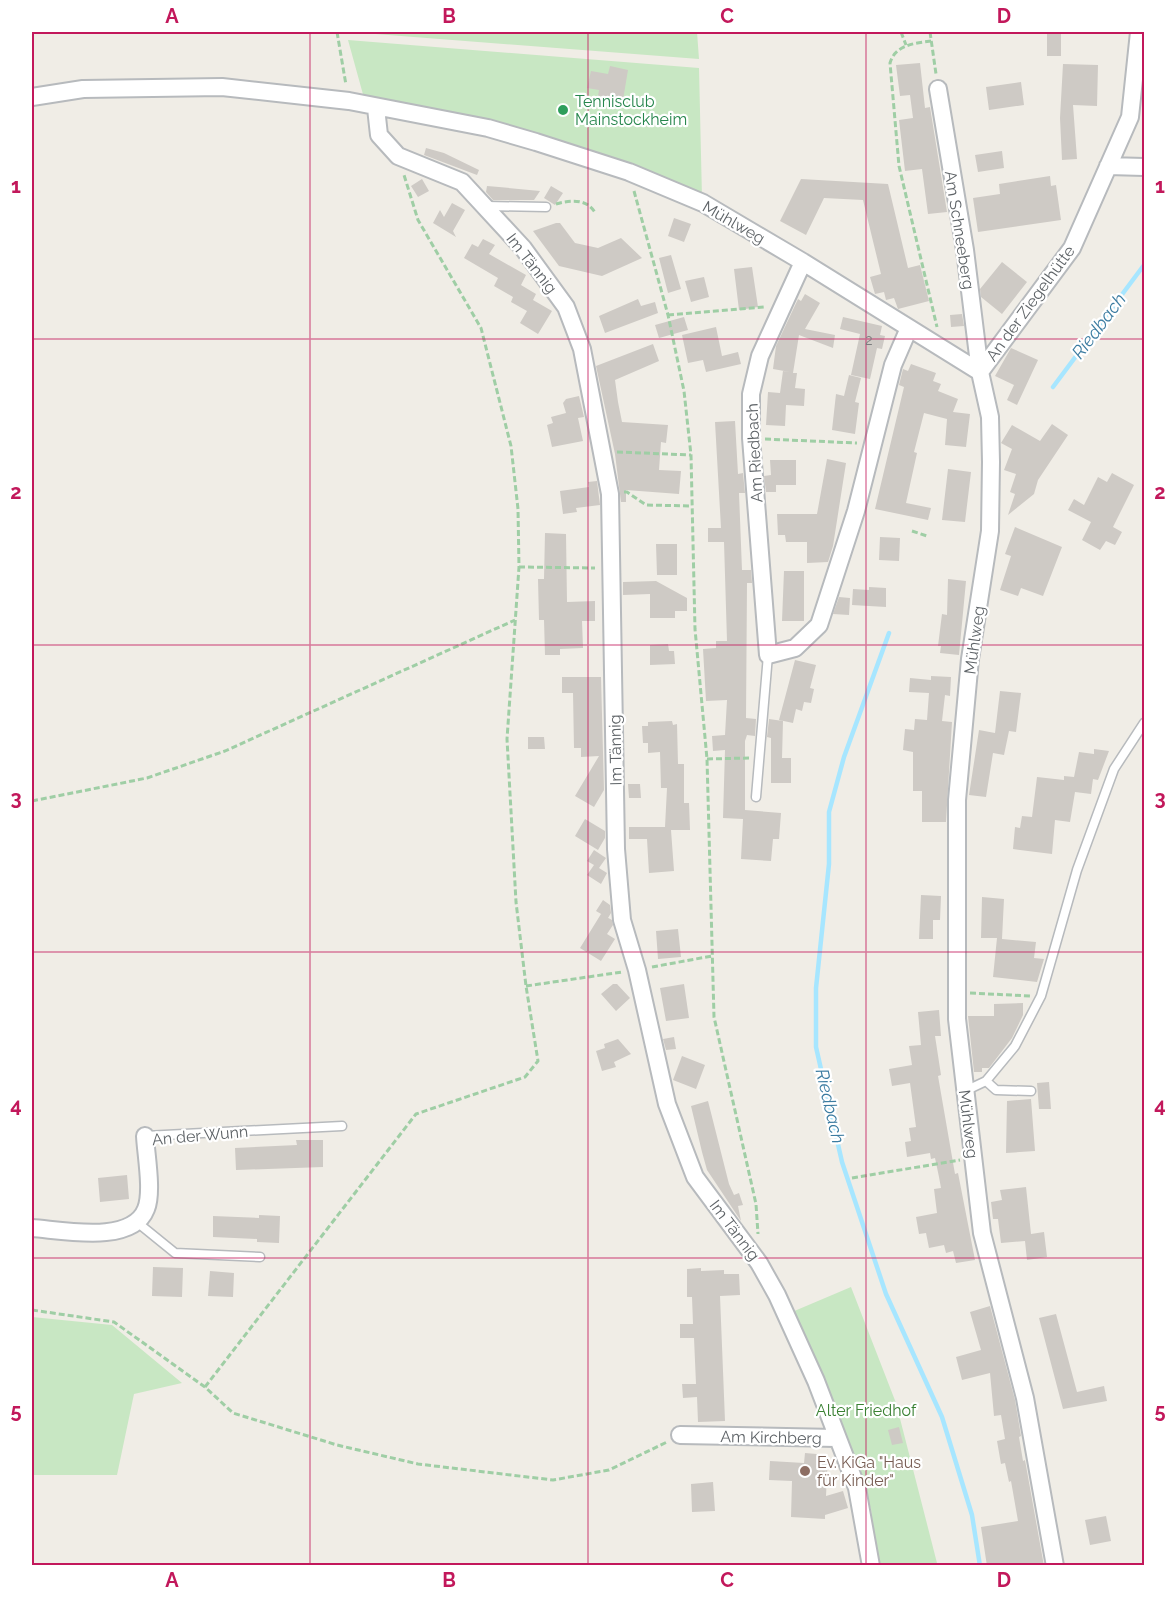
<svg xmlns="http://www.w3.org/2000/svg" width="1176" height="1597" font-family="Raleway,sans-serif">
<rect width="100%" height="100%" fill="#f0ede6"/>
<path fill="#c8e7c3" d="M350,32H697L699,59Z
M348,40L699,68L702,198L364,98Z
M851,1287L896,1403L937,1563L924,1566L877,1565L871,1509L792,1312Z
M32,1317L112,1325L182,1383L134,1394L117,1475H32Z"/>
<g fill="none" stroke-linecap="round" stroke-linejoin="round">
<path stroke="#a7e6ff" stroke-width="4.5" d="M1053,387L1144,265
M889,633L844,757L829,812V864L816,988V1047L842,1162L886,1294L942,1417L972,1515L980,1566"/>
</g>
<path fill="#cecac5" d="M1047,32H1061V56H1047Z
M920,63L925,108L930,107L947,212L928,214L922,169L905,171L899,120L913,118L910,95L900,96L896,65Z
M1063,64L1098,65L1097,106L1073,105L1077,159L1062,160L1060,118Z
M610,66L628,70L623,100L598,96L599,90L587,88L591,71L608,74Z
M1021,82L1024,105L989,110L986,87Z
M426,148L444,153L479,170L477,175L424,155Z
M1002,151L1004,168L978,172L975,155Z
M1050,176L1051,186L1056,185L1061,220L978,232L973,198L1000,194L999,184Z
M422,179L429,191L418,197L411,186Z
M801,179L888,184L908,268L920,265L929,301L898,309L894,298L886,300L884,292L875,294L870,277L881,274L863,200L824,198L806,235L780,221Z
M487,186L499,187L540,191L534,200H493L486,192Z
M551,186L563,193L555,205L544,198Z
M452,203L465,210L453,231L456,237L433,223L440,210L444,217Z
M674,218L691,224L684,242L668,236Z
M556,223H560L575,243L598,248L621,238L642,258L602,276L559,266L533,231Z
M483,239L495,245L489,254L526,275L521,285L536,294L533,300L552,311L538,334L520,323L527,311L511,302L513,297L494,286L498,278L464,258L472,244L478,247Z
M671,255L681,289L668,293L659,258Z
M1002,262L1027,282L1002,314L981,297L980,289Z
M752,267L758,307L739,310L734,269Z
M704,277L709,297L691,302L685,281Z
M805,294L820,303L805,329L835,335L833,348L799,335L793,373H797L795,388L805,389L804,406L786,405L785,426L766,425L768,392L780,393L783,371L790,372L773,369L776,346L798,299L801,301Z
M638,299L641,306L655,302L658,313L605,333L599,316Z
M962,314L964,326L951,327L950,315Z
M684,317L688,330L659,338L655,325Z
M843,317L882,326L880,335L885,336L882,349L877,348L870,379L851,375L860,334L840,329Z
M716,327L722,356L738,352L741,364L706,372L703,360L688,363L682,335Z
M653,344L659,361L615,380L618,402L622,422L668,425L666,443L661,442L659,470L681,471L679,494L626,490V502H621L615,454L596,366Z
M1011,348L1038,360L1017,405L1007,400L1014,385L995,376Z
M911,364L936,373L933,381L941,384L938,391L958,399L953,412L970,414L966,447L945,445L947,419L924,413L914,452L917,453L906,503L931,508L928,520L875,509L904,387L899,385L903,369L908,371Z
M849,375L861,378L855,402L859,403L855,434L832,430L836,394L844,396Z
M579,396L584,417L578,418L583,441L552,447L547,425L553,423L551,417L566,413L563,403L566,399Z
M735,421L738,474L743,473L745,493H739L742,570H751L752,583H747L746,718L756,719L755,736L747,735L745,741V810L781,813L779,839H773L771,861L741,859L743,819L723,818L725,750L713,751L712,736L725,735L727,700L706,701L703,649L716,648V641H727L724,542H708V528H721L715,422Z
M1052,424L1068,435L1038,480L1034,494L1008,515L1015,494L1010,492L1016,474L1004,470L1012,449L1001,443L1012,425L1040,441Z
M827,459L846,463L833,546L828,562L807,563V542H786L785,535H778L777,514H817Z
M770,460H796V485H776V492H766L764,476L771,475Z
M948,469L971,472L965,522L942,520Z
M1112,473L1134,485L1113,527L1122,532L1115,545L1106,541L1100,550L1082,540L1091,522L1068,510L1074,499L1084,505L1098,477L1107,482Z
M597,481L600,505L576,508L577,512L563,514L560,491L589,487L588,482Z
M1015,527L1062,547L1043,596L1021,588L1018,596L1000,590L1011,556L1005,554Z
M545,533L566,534L567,602L595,601V621H582L583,648L560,649V655H545L544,620H539L538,579H544Z
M880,537L900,538L899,561L879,560Z
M656,544H677V575H657Z
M784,571H804V621H782Z
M948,579L966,581L959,655L940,653L941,646H938L942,614L947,615Z
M656,581L687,598V611H675V618H650V594L623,595V582Z
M869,587L886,588V607L852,605L853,589L869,590Z
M839,597L850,598L849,615L833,614Z
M668,644L669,651H674L675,664L650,665V645Z
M795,660L816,665L810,688L814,689L811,703L804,702L802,711L796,709L793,723L779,720Z
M931,676L951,677L950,696L945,695L942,721L952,722L946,822H922V791H913V752L903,750L905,729L914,730L915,719L927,720L929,693L909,692L910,678L931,680Z
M562,677H601L604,790L594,807L575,796L599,756L581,757V748H574L573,693H562Z
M1000,691L1021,693L1016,732L1009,731L1004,755L993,753L986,797L969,795L979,730L995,733Z
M769,719L783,721L782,758H791V783H771V738L767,737Z
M672,721L673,725L677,724L678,764H684V803H689L690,830H671L674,871L649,873L647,839H629V827H665L667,788H661L660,752L648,753V743H643L642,726H648V722Z
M528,737H544L545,749H528Z
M1094,749L1109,751L1098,780L1093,779L1091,794L1075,792L1070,822L1055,820L1052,854L1013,849L1015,827L1020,828L1022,816L1032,817L1037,777L1064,780V776L1074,777L1079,752L1094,754Z
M628,784H640L641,798H629Z
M585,819L605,831V838L598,850L575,836Z
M594,850L606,858L599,868L607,873L601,884L587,875L594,865L587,861Z
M921,895L941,896L940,920H933V939H919Z
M982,897L1004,899L1002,939L1036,942L1034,958L1044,959L1037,982L993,977L997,938H981Z
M603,900L610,905L611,913L608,918L596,911Z
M601,914L612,920L613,925L607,934L615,939L601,961L580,948Z
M678,929L681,957L658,959L656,931Z
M613,984H617L630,998L616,1011L601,994Z
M684,984L689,1018L666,1021L660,988Z
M1023,1003V1015L1012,1038L989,1068H982V1072H974L968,1016H994V1004Z
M939,1010L941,1036H935L941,1075L938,1076L955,1174L958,1173L975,1260L956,1263L953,1251L946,1253L944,1245L929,1248L926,1233L919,1234L916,1217L937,1213L934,1189L941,1188L939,1177L935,1158L931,1159L930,1153L907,1157L905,1142L911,1141L909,1128L916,1127L910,1083L892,1086L889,1069L912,1065L909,1046L921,1045L918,1012Z
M674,1037L676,1049L666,1050L663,1039Z
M618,1039L631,1054L614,1062L616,1067L602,1071L596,1051L605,1048L604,1044Z
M682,1056L705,1065L696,1089L673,1080Z
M1049,1082L1051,1109H1039L1037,1083Z
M1031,1099L1035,1151L1006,1153L1007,1101Z
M708,1101L729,1184L734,1195L739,1193L743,1205L738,1206L741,1221L707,1170L702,1152L691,1106Z
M296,1140H323V1167L236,1170L235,1148L297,1145Z
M127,1175L129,1199L100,1202L98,1178Z
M1026,1187L1031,1234L1044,1232L1047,1257L1027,1260L1025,1241L1001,1243L998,1219H993L991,1202L1002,1200L1000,1190Z
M259,1215L280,1216L279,1243L257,1242V1239L213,1237V1216L259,1218Z
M153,1267L183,1268L182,1297L152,1296Z
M701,1268V1271L724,1270V1274H739L740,1295L720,1296L725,1421L698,1422L697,1397L683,1398L682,1384H696L694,1338H680V1324H693L692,1297H687V1269Z
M210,1271L234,1273L233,1297L208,1296Z
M990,1306L1015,1400L1021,1436L1019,1437L1023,1461L1025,1460L1044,1566H987L981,1527L1018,1521L1011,1481L1009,1482L1005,1463L1001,1464L997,1441L1005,1439L1001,1415L994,1416L990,1373L962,1380L956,1357L981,1350L970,1312Z
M1056,1314L1077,1392L1104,1386L1107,1401L1063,1409L1039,1318Z
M899,1427L903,1443L892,1445L888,1430Z
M805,1453L828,1455L826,1496L843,1491L848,1508L825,1515V1519L791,1517L792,1481L769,1480L770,1461L804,1463Z
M713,1482L715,1511L692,1512L691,1484Z
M1106,1516L1111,1541L1090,1545L1085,1520Z"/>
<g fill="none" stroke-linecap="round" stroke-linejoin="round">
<defs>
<path id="service" d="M486,206L546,207
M756,797L768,655
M986,1081L996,1090L1031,1091
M965,1091L986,1081L1015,1046L1041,996L1077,870L1114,769L1144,723
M145,1136L342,1126
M138,1223L175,1253L260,1257"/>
<path id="minor" d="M938,89L965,250L980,372L990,417L991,462L990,531L970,659L957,800V1019L982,1233L1025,1398L1055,1566
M32,97L83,89L222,87L349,101L488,128L536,142L629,172L703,203L803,262L980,372
M376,108L379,135L398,156L462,182L523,248L566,307L582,349L610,494L616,849L622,920L637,970L667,1104L695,1177L759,1263L777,1295L816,1381L857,1488L871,1566
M1108,166L1144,167
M803,262L760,356L751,394V438L768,655L795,648L819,625L856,511L893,365L909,328
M980,372L1072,248L1130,117L1139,32
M32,1228C62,1230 132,1245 146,1209C153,1192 146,1155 145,1136
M680,1435L836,1438"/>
</defs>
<use href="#service" stroke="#b7babd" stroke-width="11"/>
<use href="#minor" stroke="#b7babd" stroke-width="20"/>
<path stroke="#9fcea5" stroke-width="3" stroke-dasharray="6 3" stroke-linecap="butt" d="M337,32L346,85
M901,32L906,45
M930,32L936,74
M931,41C915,43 895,45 890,63L899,166L937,327
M634,191L668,315L684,391L691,455L695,629L707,759L714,1017L756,1204L758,1234
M556,204C571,200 587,198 596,214
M668,315L765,307
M765,439L857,443
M617,452L691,455
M624,492H627L646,505L691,506
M912,531L927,536
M519,567L595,568
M707,759L750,758
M32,801L147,778L225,751L515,620
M652,967L712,956
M526,986L622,972
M970,993L1030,996
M852,1178L960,1160
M32,1310L114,1322L205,1387L233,1413L337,1445L418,1464L553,1480L609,1470L667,1442
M205,1387L416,1114L525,1077L538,1061L526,986L516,902L507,739L519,567L518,509L511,446L481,328L418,220L404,175"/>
<use href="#service" stroke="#fff" stroke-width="8"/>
<use href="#minor" stroke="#fff" stroke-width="16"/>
</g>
<path fill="none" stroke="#c2185b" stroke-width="1.5" stroke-opacity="0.55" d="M310,32V1566M588,32V1566M866,32V1566M32,339H1144M32,645H1144M32,952H1144M32,1258H1144"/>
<circle fill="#2e9e5b" stroke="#fff" stroke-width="2" cx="563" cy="110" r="6"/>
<circle fill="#8d6e63" stroke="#fff" stroke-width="2" cx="805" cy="1471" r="6"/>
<g text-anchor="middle" stroke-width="4.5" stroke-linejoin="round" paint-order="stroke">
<g font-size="14" fill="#7a7d7e">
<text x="869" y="345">2</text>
</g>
<g font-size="16" fill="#27864d" stroke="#fff" text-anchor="start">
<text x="575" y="107">Tennisclub<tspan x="575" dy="18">Mainstockheim</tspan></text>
</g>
<g font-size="16" fill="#5e6367" stroke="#fff">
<text transform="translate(734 222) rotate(30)" y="6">Mühlweg</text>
<text transform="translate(960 230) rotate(81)" y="6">Am Schneeberg</text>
<text transform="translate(532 263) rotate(52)" y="6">Im Tännig</text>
<text transform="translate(1030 303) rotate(-54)" y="6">An der Ziegelhütte</text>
<text transform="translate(754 453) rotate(-93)" y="6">Am Riedbach</text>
<text transform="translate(974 640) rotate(-82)" y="6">Mühlweg</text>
<text transform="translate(615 750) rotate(-91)" y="6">Im Tännig</text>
<text transform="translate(969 1124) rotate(83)" y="6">Mühlweg</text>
<text transform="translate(200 1135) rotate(-5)" y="6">An der Wunn</text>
<text transform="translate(735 1230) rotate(53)" y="6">Im Tännig</text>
<text transform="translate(771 1437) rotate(1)" y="6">Am Kirchberg</text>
</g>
<g font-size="16" fill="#3a8133" stroke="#fff">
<text x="866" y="1416">Alter Friedhof</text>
</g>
<g font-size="16" fill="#785e54" stroke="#fff" text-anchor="start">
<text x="817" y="1468">Ev. KiGa "Haus<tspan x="817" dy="18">für Kinder"</tspan></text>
</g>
<g font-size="18" font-style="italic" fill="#3c7ca1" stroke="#fff">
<text transform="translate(1099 326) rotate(-53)" y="6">Riedbach</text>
<text transform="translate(830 1106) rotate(77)" y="6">Riedbach</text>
</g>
</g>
<rect width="1176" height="1597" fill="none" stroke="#ffffff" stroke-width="66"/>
<rect x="33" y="33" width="1110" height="1531" fill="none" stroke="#c2185b" stroke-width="2"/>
<g font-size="20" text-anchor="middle" font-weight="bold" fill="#c2185b">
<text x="172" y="23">A</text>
<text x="449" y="23">B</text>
<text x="727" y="23">C</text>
<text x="1004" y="23">D</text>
<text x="16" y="193">1</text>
<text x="1160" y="193">1</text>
<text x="16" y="499">2</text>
<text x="1160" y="499">2</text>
<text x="16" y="805">3</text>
<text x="1160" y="805">3</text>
<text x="16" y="1112">4</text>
<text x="1160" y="1112">4</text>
<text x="16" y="1418">5</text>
<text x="1160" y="1418">5</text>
<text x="172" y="1587">A</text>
<text x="449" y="1587">B</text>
<text x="727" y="1587">C</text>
<text x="1004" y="1587">D</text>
</g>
</svg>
